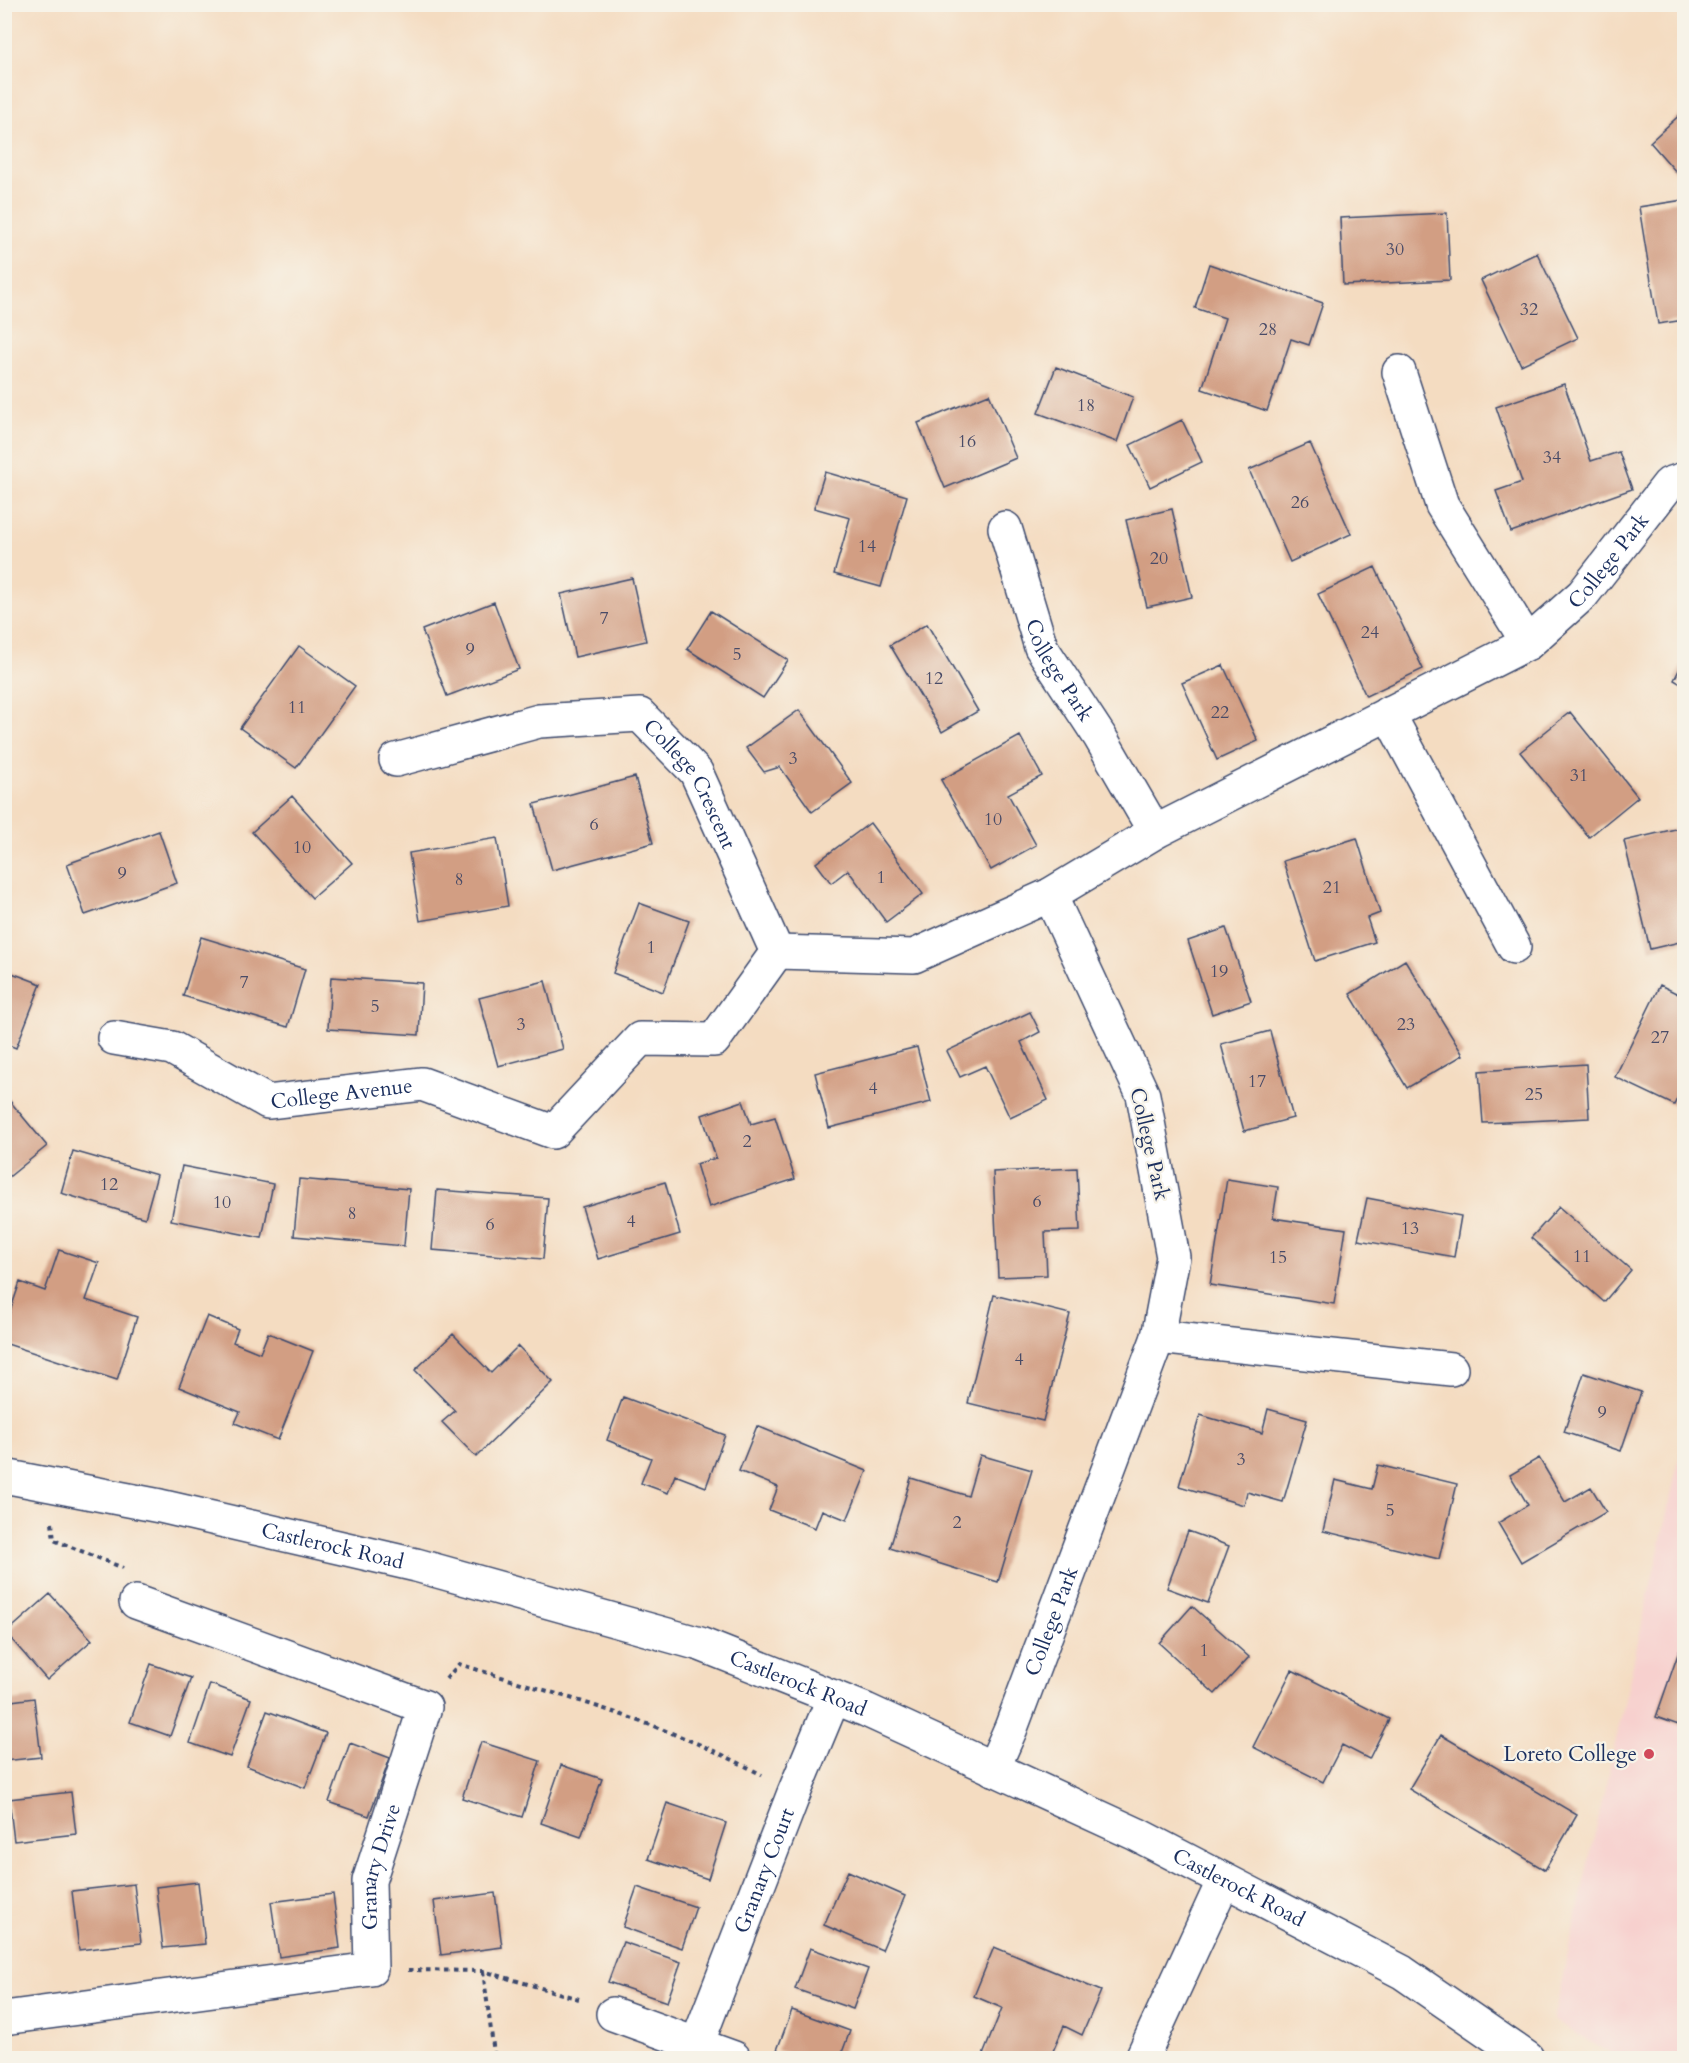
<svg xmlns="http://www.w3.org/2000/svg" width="1689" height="2063" font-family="Cardo,serif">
<rect width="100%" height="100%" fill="#f7f3e8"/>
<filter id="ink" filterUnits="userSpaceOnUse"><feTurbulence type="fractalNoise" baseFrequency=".0167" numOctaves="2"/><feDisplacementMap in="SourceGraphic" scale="12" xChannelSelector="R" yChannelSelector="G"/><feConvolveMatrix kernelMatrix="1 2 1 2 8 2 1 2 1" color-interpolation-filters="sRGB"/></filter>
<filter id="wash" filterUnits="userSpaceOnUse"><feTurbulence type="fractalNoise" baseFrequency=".008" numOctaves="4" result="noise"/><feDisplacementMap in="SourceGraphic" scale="24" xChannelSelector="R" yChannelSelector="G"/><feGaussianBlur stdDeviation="1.35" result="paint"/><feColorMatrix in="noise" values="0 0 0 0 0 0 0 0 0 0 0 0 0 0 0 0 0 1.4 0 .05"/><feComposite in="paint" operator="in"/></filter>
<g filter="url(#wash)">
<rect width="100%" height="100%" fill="#f4dcc1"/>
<path fill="#f7d0ce" d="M1684,1437V2058H1618L1553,2020Z"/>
<g id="blocks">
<path fill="#d29e83" d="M1684,111V181L1650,142Z
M1684,200V320L1658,324L1639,207Z
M1447,213L1450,280L1343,285L1340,218Z
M1537,253L1578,338L1521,365L1481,280Z
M1209,264L1323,303L1309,345L1291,339L1267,411L1202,389L1225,318L1195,308Z
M1056,367L1133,397L1117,442L1038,413Z
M1564,384L1591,461L1619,452L1632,489L1511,532L1496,491L1522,482L1496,407Z
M989,394L1016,458L945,488L918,423Z
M1182,420L1202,462L1150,487L1130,445Z
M1310,443L1351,534L1290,562L1249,470Z
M825,472L907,496L881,587L834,574L850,518L814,508Z
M1172,509L1192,597L1147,607L1126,520Z
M1375,567L1423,669L1366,696L1318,594Z
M632,578L646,641L575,657L561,594Z
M494,602L519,669L447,696L422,630Z
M711,611L788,660L763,698L687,649Z
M927,624L978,711L942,732L890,645Z
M299,646L355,686L296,768L240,728Z
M1684,660V686L1674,680Z
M1223,665L1258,741L1217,760L1182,683Z
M799,710L852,783L812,812L780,767L764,772L746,748Z
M1570,712L1638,797L1589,837L1520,752Z
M1020,736L1042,776L1008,794L1036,845L991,870L941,780Z
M635,777L653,843L552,870L534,804Z
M292,796L352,863L312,898L252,832Z
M870,823L923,894L886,922L848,870L831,883L816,863Z
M1684,827V941L1650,949L1624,841Z
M159,831L177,883L85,915L67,864Z
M497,838L508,906L420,921L409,853Z
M1357,838L1380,913L1367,918L1375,942L1315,961L1283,861Z
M639,903L689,921L663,992L613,973Z
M1226,928L1251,1001L1212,1014L1188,941Z
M201,937L305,969L288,1027L183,996Z
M1405,960L1463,1055L1407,1088L1350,994Z
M4,970L41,984L16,1048L4,1043Z
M331,977L422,983L419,1035L328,1029Z
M545,981L563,1049L498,1066L479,998Z
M1660,985L1684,997V1084L1674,1105L1615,1077Z
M1030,1012L1040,1032L1021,1042L1048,1100L1010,1118L985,1066L960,1077L947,1051Z
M1270,1031L1293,1118L1244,1131L1221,1044Z
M917,1047L931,1102L829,1128L815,1073Z
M1586,1064L1589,1118L1483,1123L1479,1071Z
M4,1094L47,1146L4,1181Z
M743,1101L751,1124L775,1117L795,1179L709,1207L696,1164L716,1158L702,1115Z
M73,1151L157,1175L145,1218L61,1193Z
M182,1166L273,1184L262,1238L171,1220Z
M1077,1168L1080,1231L1045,1232L1047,1275L998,1277L993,1172Z
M299,1179L409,1189L404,1246L294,1236Z
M1227,1179L1278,1187L1273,1218L1346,1229L1334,1304L1210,1285Z
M665,1182L680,1234L598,1259L582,1207Z
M437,1190L548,1198L543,1259L432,1250Z
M1367,1198L1461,1216L1454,1257L1358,1240Z
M1559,1207L1631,1270L1604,1302L1531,1238Z
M59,1250L99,1263L86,1300L137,1317L117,1380L4,1343V1329L20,1282L45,1291Z
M994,1295L1070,1314L1043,1421L968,1403Z
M207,1316L238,1329L233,1342L260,1353L268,1333L313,1351L278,1440L235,1423L240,1412L179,1387Z
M453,1334L491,1373L518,1346L553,1382L476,1457L442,1422L455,1411L415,1370Z
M1584,1373L1641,1392L1621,1451L1564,1432Z
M623,1397L725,1435L706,1487L675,1475L668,1493L641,1483L651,1458L607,1440Z
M1268,1409L1307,1420L1283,1502L1247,1492L1244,1505L1179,1486L1200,1415L1262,1433Z
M757,1426L867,1471L847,1520L822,1510L815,1528L769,1510L778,1487L739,1471Z
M980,1455L1032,1470L998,1582L890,1548L911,1478L968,1496Z
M1539,1458L1565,1502L1591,1487L1606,1512L1521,1562L1498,1523L1528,1505L1510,1475Z
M1378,1465L1457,1484L1439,1559L1323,1531L1335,1480L1372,1489Z
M1188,1531L1229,1546L1208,1603L1167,1588Z
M50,1594L92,1640L47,1680L6,1633Z
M1192,1606L1249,1657L1215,1694L1159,1643Z
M1684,1637V1727L1656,1717Z
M151,1664L191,1678L170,1736L130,1722Z
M1292,1670L1389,1719L1369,1759L1342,1745L1323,1782L1253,1747Z
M210,1684L251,1699L230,1757L190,1743Z
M34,1698L41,1757L4,1761V1702Z
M267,1711L326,1733L305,1788L247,1766Z
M1441,1735L1577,1815L1545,1870L1409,1789Z
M481,1742L540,1761L522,1817L462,1798Z
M350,1743L390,1758L369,1816L329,1802Z
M561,1765L602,1779L581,1837L541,1823Z
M71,1792L76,1834L14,1841L9,1799Z
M667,1803L726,1823L708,1879L648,1859Z
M848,1871L905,1896L882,1950L824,1925Z
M198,1882L205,1944L163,1948L156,1887Z
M134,1884L141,1943L79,1950L72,1891Z
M637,1887L696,1907L682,1948L623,1927Z
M495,1893L502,1947L441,1955L434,1901Z
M333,1894L340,1948L279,1957L271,1902Z
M623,1942L681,1962L667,2002L608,1982Z
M994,1947L1101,1991L1082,2035L1064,2026L1050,2058H990L983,2055L1002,2008L974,1996Z
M810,1948L868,1969L853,2009L795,1989Z
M792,2010L850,2031L840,2058H801L777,2050Z"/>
</g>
</g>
<g filter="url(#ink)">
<use href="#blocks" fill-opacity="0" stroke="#3c496d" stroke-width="1.5"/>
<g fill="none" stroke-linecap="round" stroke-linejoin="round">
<defs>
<g id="minor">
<path d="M1399,372L1442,505L1528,643"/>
<path id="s1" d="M1005,528L1041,647L1100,737L1155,832"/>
<path d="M1388,713L1514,947"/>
<path id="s2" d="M396,760L539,721L640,715L696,772L777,952"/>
<path id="s3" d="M777,952L914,956L1050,895L1155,832L1528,643L1583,594L1669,484L1684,479"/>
<path id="s4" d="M114,1038L172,1048L268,1102L422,1084L553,1132L640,1039L714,1040L777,952"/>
<path d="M1158,1337L1451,1369"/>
<path id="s5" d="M993,1769L1011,1728L1158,1337L1173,1257L1143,1095L1050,895"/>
<path d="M613,2014L734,2058"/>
<path id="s6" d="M4,2018L371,1969L369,1881L425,1707L136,1602"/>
<path id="s7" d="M697,2044L794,1793L834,1697"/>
<path d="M1142,2058L1224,1880"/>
</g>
<g id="major">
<path id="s8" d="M4,1476L160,1506L416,1565L700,1644L866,1710L1136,1834L1402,1972L1527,2058"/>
</g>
</defs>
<use href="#minor" stroke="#3c496d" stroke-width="36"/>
<use href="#major" stroke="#3c496d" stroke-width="36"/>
<path stroke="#3c496d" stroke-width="4" stroke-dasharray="4.5 4.5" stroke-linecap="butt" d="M52,1523L54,1540L123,1568
M446,1679L459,1664C561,1696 668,1723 762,1775
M408,1970L483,1971L579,1999
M483,1971L494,2053L493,2058"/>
<use href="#minor" stroke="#fff" stroke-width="33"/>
<use href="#major" stroke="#fff" stroke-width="33"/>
</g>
</g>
<circle fill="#d1495b" stroke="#f7f3e8" stroke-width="2" cx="1649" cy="1754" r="6"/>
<g text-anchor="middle" stroke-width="4.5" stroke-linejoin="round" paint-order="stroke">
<g font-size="18" fill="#494b67">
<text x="1395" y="255">30</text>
<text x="1529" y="315">32</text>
<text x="1268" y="335">28</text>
<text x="1086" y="411">18</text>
<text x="967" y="447">16</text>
<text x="1552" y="463">34</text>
<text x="1300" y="508">26</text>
<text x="867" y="552">14</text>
<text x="1159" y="564">20</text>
<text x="604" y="624">7</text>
<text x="1370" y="638">24</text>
<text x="470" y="655">9</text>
<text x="737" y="660">5</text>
<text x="934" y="684">12</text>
<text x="297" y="713">11</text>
<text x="1220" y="718">22</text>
<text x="793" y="764">3</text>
<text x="1579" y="781">31</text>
<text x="993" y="825">10</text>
<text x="594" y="830">6</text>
<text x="302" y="853">10</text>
<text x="122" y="879">9</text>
<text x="881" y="883">1</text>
<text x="459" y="885">8</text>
<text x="1332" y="893">21</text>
<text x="651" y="953">1</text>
<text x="1219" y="977">19</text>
<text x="244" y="988">7</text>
<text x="375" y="1012">5</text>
<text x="521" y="1030">3</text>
<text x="1406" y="1030">23</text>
<text x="1660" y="1043">27</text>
<text x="1257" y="1087">17</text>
<text x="873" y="1094">4</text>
<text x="1534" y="1100">25</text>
<text x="747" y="1147">2</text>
<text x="109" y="1190">12</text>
<text x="1037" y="1207">6</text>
<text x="222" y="1208">10</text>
<text x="352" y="1219">8</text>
<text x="631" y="1227">4</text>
<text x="490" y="1230">6</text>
<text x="1410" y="1234">13</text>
<text x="1582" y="1262">11</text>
<text x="1278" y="1263">15</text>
<text x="1019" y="1365">4</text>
<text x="1602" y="1418">9</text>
<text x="1241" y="1465">3</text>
<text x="1390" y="1516">5</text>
<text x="957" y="1528">2</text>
<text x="1204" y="1656">1</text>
</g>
<g font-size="21" fill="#1b2f5e" stroke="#f7f3e8">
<text dy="7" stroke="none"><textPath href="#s3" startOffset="942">College Park</textPath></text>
<text dy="7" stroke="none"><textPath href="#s1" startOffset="153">College Park</textPath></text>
<text dy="7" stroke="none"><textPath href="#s2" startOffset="336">College Crescent</textPath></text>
<text dy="7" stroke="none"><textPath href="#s4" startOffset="243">College Avenue</textPath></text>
<text transform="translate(1150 1144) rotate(77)" y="7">College Park</text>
<text dy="7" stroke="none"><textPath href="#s8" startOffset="336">Castlerock Road</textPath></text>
<text dy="7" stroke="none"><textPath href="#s5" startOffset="159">College Park</textPath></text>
<text dy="7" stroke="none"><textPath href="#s8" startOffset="822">Castlerock Road</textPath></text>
<text dy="7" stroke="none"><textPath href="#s6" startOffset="474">Granary Drive</textPath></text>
<text dy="7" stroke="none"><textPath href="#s7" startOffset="186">Granary Court</textPath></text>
<text dy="7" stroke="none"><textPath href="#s8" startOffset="1308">Castlerock Road</textPath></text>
</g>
<g font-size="21" fill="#1b2f5e" stroke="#f7f3e8" text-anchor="end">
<text x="1637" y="1761">Loreto College</text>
</g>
</g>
<rect width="1689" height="2063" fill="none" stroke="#f7f3e8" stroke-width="24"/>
</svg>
